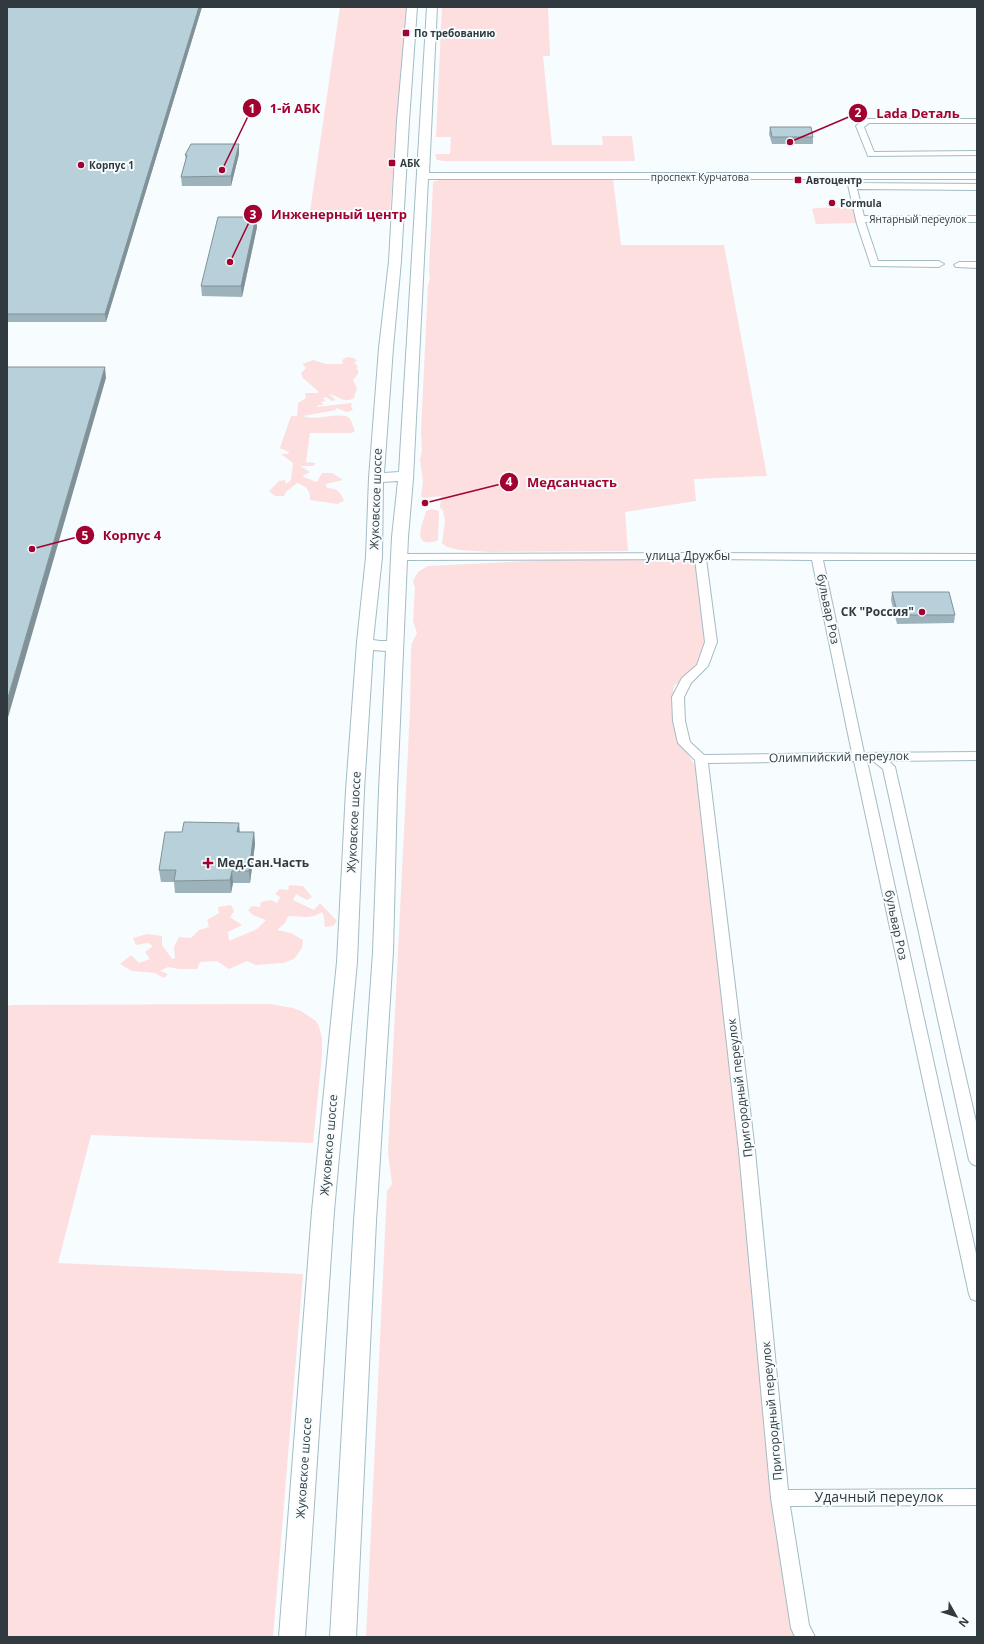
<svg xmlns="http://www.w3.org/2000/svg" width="984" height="1644" font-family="'Open Sans',sans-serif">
<rect width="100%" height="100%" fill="#f7fcfe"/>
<path fill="#fddfe0" d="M340,7H407L390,211H310Z
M442,7H548L550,56H543L552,145H603L602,136H632L635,161H445L437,160L435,154H450L451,137H436Z
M441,179H613L621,245H724L767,476L694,479L696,501L625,512L628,551L490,552L459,550L447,547L442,543L445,521L443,510L440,508L441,496L424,498L421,496L423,482L420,460L422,450L421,431L428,285L430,278L429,271L433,182Z
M853,207L859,223L816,224L812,209L816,208Z
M347,357L354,358L357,361L354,362L358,367L356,369L358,370V374L353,380L357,388L354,398C344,404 339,396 329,394L336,400L332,401L326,397L323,398L326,401L321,402L323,405H319L316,407L352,403L351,407L353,410L347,412L336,408V410L303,416C315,422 344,410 350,419C352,422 353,427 355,431L352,433H310L306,462L316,463L313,466H300L310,472L304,475L303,477L317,482L322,473H332L343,480L326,484L327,488C337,488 341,492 344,501L337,504L310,500C310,489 306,486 297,483L286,492L284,496H275L269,491L279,481L285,480L286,484L291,480L293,463L281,454H288L289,452L280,448L291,416H297L298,403L306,398L305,393H318V391L303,378L301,373L306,368L302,364L313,360L326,364H343L342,360Z
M431,509L439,511L438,539L437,541C411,548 422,526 426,511Z
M570,559L697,560L708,642L696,668L674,686L673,695L677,738L699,771L778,1479L810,1637H366L387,1191L392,1184L388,1153L410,710L411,651L412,643L417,633L413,621L415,588L413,581L418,572L428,566Z
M289,885L303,886L312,897L307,900L296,894L293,900L314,910L320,903L337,921L333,926L325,927C324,922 325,917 322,912C310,920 301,916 288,916L285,923L277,930L291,933L303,940L302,948L294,959L283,963L256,965L247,961L229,969L217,961L200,962L197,969H179L168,967L160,971L168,974L164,978L155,973L132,971L120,964L131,955L139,963L150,959L145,952L153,946L148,943L136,945L133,938L147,934L162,936V945L172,959L175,958L174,947L179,937L191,938L199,930L209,927L207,920L219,913L218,907L231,905L234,911L230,917L242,925L228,932L229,941L257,929L266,920L253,915L248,910L252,906L260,907L261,902L271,900L277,903L280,897L275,894L280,889L288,890Z
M270,1004L293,1008L301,1011L316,1021L319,1027L322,1038V1055L313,1143L91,1135L58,1263L303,1274L273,1637H7V1006L11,1005Z"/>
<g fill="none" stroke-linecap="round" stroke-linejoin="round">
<defs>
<path id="street" d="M864,119H977V123H869L864,127L874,152L977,151V155L868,156L856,126Z
M850,173L854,176L856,183L977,184V190L857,189L864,216H977V222H865L878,261H939L944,264L939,267L871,266L857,224L846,176Z
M959,262H977V268L956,267L954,265Z
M700,553L977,554V560H823L864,753L977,752V760L889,761L895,767L977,1126V1166L972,1164L969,1160L883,769L873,761H867L977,1258V1301L971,1299L969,1294L854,761L708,763L755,1151L788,1490L977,1489V1505L790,1506L809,1625L815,1637H795L791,1628L771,1498L739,1151L695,760L678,743L673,721L672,697L682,678L697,665L705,642L695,559L400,560L394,557L400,554ZM706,559L812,560L852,753L704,755L690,742L685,721L684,697L691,683L708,666L717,642Z"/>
<path id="secondary" d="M407,7H417L409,121L401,261L393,348L384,473L399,472L427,7H437L429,173H977V179H428L413,479L408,537L397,790L393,952L376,1221L356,1637H330L354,1221L373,952L379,790L386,651L373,650L364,790L357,962L334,1211L305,1637H279L312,1211L337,962L346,790L357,642L366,557L369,478L379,348L389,261L397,121ZM397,481H398L392,537L387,641H380L373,640L382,557L383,482Z"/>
</defs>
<use href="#street" stroke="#a3bcc5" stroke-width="2"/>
<use href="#secondary" stroke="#a3bcc5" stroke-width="2"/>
<use href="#street" fill="#fff" fill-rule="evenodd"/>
<use href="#secondary" fill="#fff" fill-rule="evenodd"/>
</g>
<path fill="#9db3bb" d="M7,7H202L106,322H7Z
M770,127L813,137V144H772L769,134Z
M239,154L231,186H182L181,177L186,160L185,155Z
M256,217L257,227L242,297L202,296L201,286Z
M892,592L955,615L954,623L897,624L891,600Z
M240,832H254L255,844L250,883H233L231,893H175L174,882H161L159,870Z"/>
<path fill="#809298" d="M199,7H202L106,322L105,314Z
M239,144V154L231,186V176Z
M256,217L257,227L242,297L241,286Z
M105,367L106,378L7,721V701Z
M239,823L240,835L237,832Z
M254,832L255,844L250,883L249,871Z
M232,871L233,883L231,893L230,880Z"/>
<path fill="#b7d0d9" stroke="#809298" d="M7,7H199L105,314H7Z
M770,127H811L813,137H772Z
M191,144H239L231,176L181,177L187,155H185Z
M218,217H256L241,286H201Z
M7,367H105L7,701Z
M892,592H949L955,615H898Z
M184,822L239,823L237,832H254L249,871H232L230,880L174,881L176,870H159L165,832H182Z"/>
<g fill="#a2022f" stroke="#f7fcfe" stroke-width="1.5">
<rect x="402" y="29" width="8" height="8" rx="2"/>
<rect x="388" y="159" width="8" height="8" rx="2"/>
<circle cx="81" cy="165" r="4"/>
<rect x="794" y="176" width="8" height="8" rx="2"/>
<circle cx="832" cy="203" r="4"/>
<circle cx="922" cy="612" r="4"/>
<path d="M206 857h4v4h4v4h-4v4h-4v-4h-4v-4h4z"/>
</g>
<g text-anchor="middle" stroke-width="4" stroke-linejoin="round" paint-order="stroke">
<g font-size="10" font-weight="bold" fill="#313b3f" stroke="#f7fcfe" text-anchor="start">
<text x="414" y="37">По требованию</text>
<text x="400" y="167">АБК</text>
<text x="89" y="169">Корпус 1</text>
<text x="806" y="184">Автоцентр</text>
<text x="840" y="207">Formula</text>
</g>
<g font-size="10" fill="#313b3f" stroke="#f7fcfe">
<text x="700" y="181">проспект Курчатова</text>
<text x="918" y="223">Янтарный переулок</text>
</g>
<g font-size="12" fill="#313b3f" stroke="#f7fcfe">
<text transform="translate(376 499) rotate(-88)" y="4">Жуковское шоссе</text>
<text x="688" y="560">улица Дружбы</text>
<text transform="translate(828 609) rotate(78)" y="4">бульвар Роз</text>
<text transform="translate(839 757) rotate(-1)" y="4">Олимпийский переулок</text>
<text transform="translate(354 822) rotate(-87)" y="4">Жуковское шоссе</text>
<text transform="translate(896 925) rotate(78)" y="4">бульвар Роз</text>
<text transform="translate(740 1088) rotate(-97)" y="4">Пригородный переулок</text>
<text transform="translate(329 1145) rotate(-85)" y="4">Жуковское шоссе</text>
<text transform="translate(772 1411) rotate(-95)" y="4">Пригородный переулок</text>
<text transform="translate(304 1468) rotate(-86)" y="4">Жуковское шоссе</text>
</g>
<g font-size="12" font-weight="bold" fill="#313b3f" stroke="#f7fcfe" text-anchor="end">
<text x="914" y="616">СК "Россия"</text>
<text x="217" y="867" text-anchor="start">Мед.Сан.Часть</text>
</g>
<g font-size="14" fill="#313b3f" stroke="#f7fcfe">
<text x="879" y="1502">Удачный переулок</text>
</g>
</g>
<path fill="none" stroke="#a2022f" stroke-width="1.5" d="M222 170L252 108M790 142L858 113M230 262L253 214M425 503L509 482M32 549L85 535"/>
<g fill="#a2022f" stroke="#f7fcfe" stroke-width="1.5">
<circle cx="222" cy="170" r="4"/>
<circle cx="790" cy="142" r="4"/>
<circle cx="230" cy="262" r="4"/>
<circle cx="425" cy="503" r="4"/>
<circle cx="32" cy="549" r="4"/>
<circle cx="252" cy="108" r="10"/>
<circle cx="858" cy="113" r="10"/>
<circle cx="253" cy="214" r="10"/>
<circle cx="509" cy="482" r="10"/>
<circle cx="85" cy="535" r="10"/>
</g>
<g font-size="12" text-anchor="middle" font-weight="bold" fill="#fff">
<text x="252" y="113">1</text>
<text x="858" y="117">2</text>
<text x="253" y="219">3</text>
<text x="509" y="486">4</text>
<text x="85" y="540">5</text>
</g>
<g font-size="13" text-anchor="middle" font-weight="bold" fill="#a2022f" stroke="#f7fcfe" stroke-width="4" stroke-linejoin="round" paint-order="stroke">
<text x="295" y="113">1-й АБК</text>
<text x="918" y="118">Lada Dеталь</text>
<text x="339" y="219">Инженерный центр</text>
<text x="572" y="487">Медсанчасть</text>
<text x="132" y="540">Корпус 4</text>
</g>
<rect width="984" height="1644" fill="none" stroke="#313b3f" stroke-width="16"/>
<g transform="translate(956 1616) rotate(129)" stroke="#f7fcfe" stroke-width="3" paint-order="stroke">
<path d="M0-3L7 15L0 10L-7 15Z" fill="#313b3f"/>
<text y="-6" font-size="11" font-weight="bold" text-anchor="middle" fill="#313b3f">N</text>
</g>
</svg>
